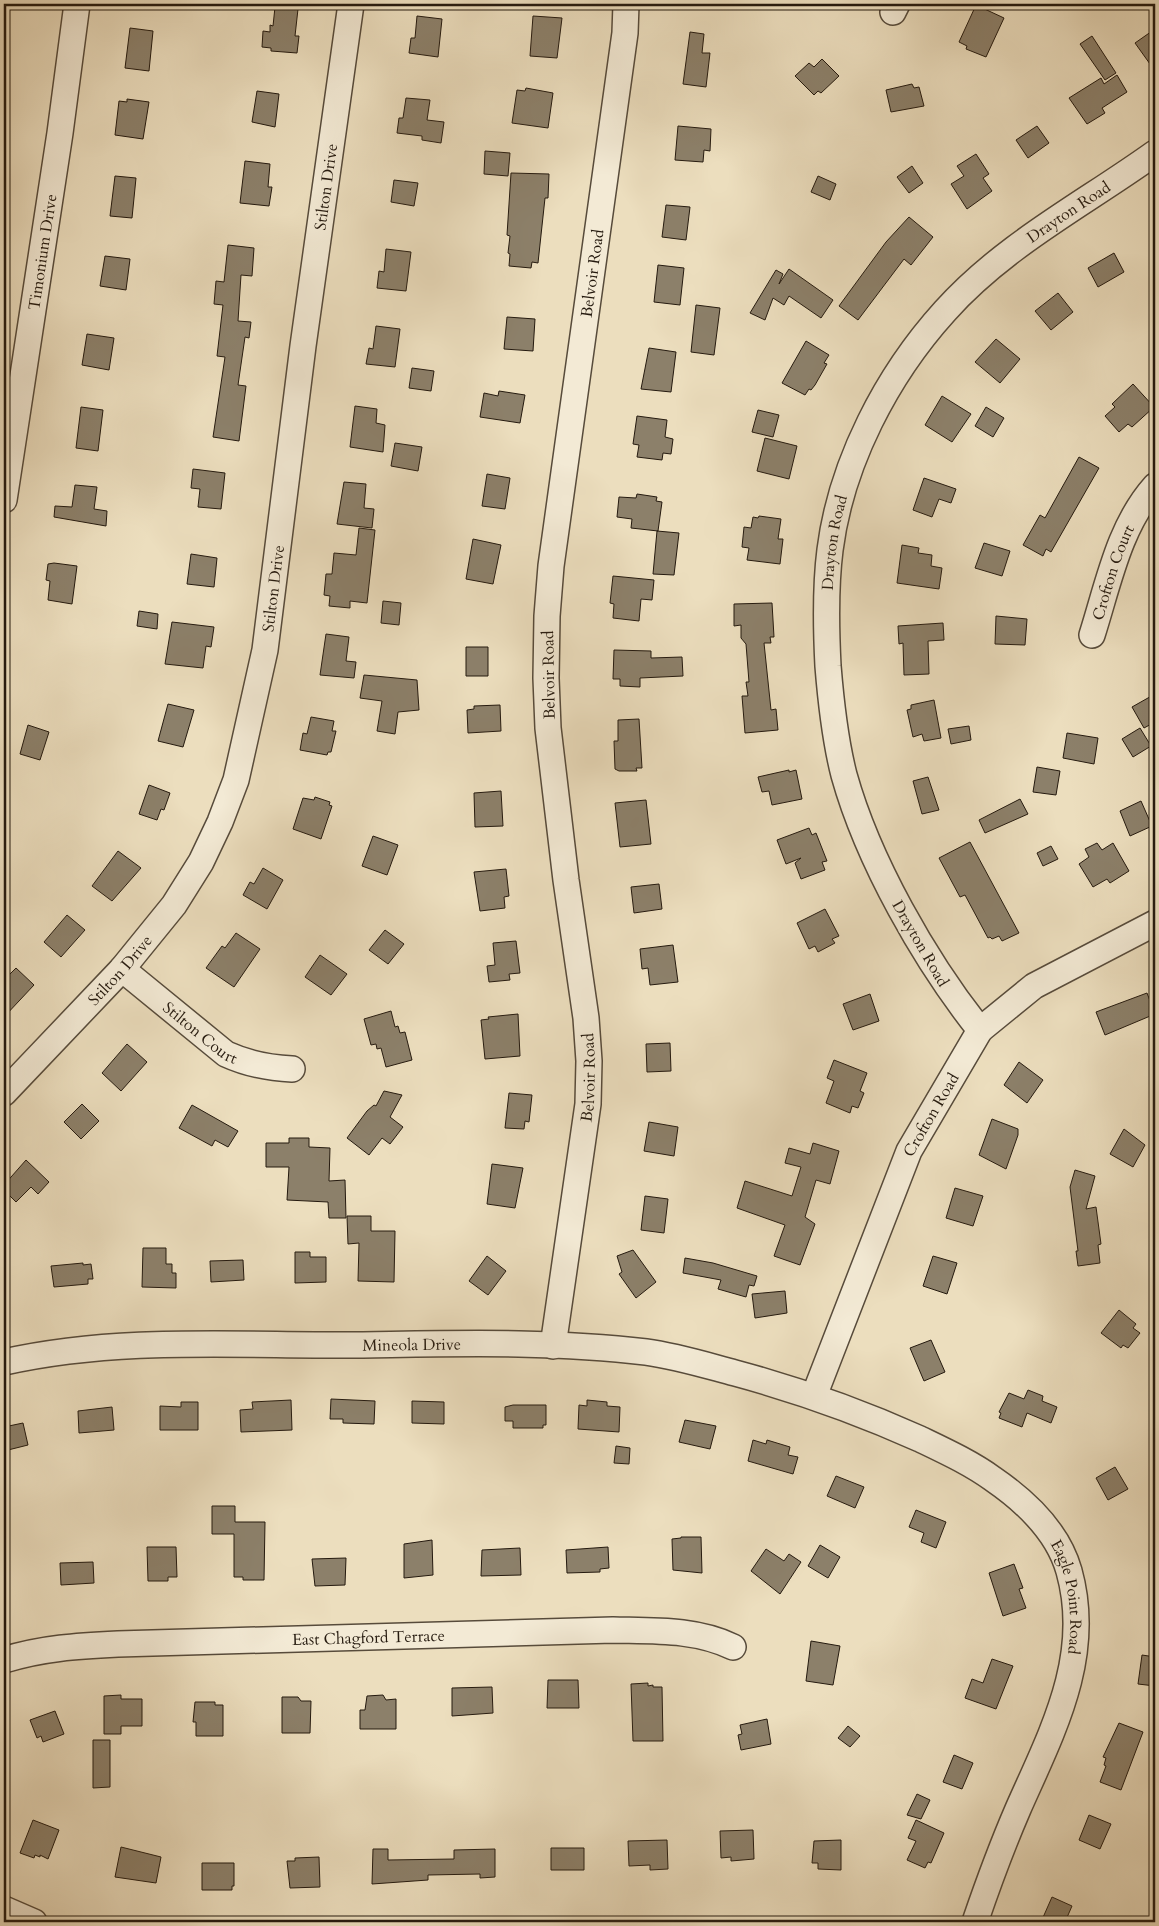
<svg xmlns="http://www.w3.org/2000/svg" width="1159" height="1926" font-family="Cardo,serif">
<rect width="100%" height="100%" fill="#ecdebe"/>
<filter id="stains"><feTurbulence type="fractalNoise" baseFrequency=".004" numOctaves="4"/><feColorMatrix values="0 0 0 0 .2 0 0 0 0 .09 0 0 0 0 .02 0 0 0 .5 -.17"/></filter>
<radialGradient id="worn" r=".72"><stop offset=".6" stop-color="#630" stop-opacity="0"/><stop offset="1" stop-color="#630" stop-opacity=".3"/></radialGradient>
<path fill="#8c806a" stroke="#251a0f" d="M976,5L1004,18L986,57L966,49L967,46L959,42Z
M275,7L298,9L295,36H299L297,53L271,51V48L262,47L263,31L270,32V25L273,26Z
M417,16L442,19L438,57L409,53L411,38H415Z
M533,16L562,18L557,58L530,56Z
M130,28L153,31L149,71L125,68Z
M1155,29V71L1135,43Z
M690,32L704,34L702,53H710L706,87L683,84Z
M1092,36L1116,73L1105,80L1080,44Z
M822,59L839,76L821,93L818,91L814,95L795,76L809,63L814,67Z
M1117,75L1127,92L1102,108L1105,113L1087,124L1069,98L1101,78L1104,84Z
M912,84L914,88L919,87L924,106L891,112L886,90Z
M526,88L553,93L548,128L512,123L517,90L525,91Z
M257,91L279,94L275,127L252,122Z
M406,98L430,100L427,120L444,122L441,143L422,140V136L397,133L399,118H403Z
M127,99L149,102L143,139L115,135L119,101L127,102Z
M678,126L711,129L710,151L704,150L703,162L675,160Z
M1037,126L1049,143L1028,158L1016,140Z
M485,151L510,153L508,176L484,174Z
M976,154L989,174L983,178L992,191L967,209L951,184L964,176L957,166Z
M245,161L270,164L268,187H272L269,206L240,203Z
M912,166L923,183L909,193L897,177Z
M511,173L549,174L548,198H545L538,263L532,262L531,268L509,266L510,254L508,253L510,236L507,235Z
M115,176L136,178L132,218L110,216Z
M818,176L836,184L830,200L811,192Z
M394,180L418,183L414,206L391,202Z
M666,205L690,207L686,240L662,237Z
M909,217L933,237L911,265L904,259L858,320L839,306L886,242Z
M228,245L254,248L252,276L241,275L238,321L251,322L249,338L245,337L238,385L246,386L239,441L213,437L225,357L217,356L223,305L214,304L216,281L224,282Z
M386,249L411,252L406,291L377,288L379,271L384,272Z
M1114,253L1124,272L1098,287L1088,268Z
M105,256L130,259L126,290L100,286Z
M658,265L684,268L680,305L654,302Z
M789,269L833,300L821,318L789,296L784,305L773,298L765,320L750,313L776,270L783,274L779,284Z
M1058,293L1073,312L1051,330L1035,311Z
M696,305L720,308L714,355L691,352Z
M507,317L535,319L533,351L504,349Z
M376,326L400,329L395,367L366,364L369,348L373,349Z
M87,334L114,338L109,370L82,365Z
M996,339L1020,359L1000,383L975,362Z
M806,341L829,355L824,363L827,364L815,385L811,390L809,389L805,395L782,383Z
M649,348L676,352L671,392L641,389Z
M412,368L434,371L431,391L409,388Z
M1133,384L1154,407L1132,427L1128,424L1119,432L1105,416L1115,407L1112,404Z
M499,391L525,395L520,423L480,417L484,393L498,396Z
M942,396L971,414L952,442L925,425Z
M355,406L377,409L376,423L385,425L383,452L350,447Z
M81,407L103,410L98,451L76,448Z
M986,407L1004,418L993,437L975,426Z
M758,410L779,415L773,437L752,432Z
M637,416L667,420L665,437L673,439L671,454L663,453L662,460L637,457L639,445L633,444Z
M765,438L797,446L789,479L757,471Z
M395,443L422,447L418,471L391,466Z
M1079,457L1099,468L1051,552L1046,549L1043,556L1023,545L1040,515L1045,518Z
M193,469L225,473L221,509L198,507L200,489L191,488Z
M487,474L510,478L505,509L482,506Z
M924,478L956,489L951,503L939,499L932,517L913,510Z
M344,482L366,484L364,508L374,509L372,528L337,524Z
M75,485L97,487L94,509L107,511L106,526L54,517L55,506L72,507Z
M637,494L657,497L656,501L662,502L658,531L631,528L632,519L617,517L619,497L636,498Z
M759,516L781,519L778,539H783L780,564L747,560L749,548L742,547L744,527L751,528L753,517L758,518Z
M359,528L375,530L367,603L350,601V608L329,606L330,596L324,595L326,574H332L334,553L356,555Z
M657,531L679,533L674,575L653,574Z
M473,539L501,545L493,584L466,579Z
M984,543L1010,551L1002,576L975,568Z
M902,545L919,548L918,553L932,555L931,566L942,568L939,589L897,583Z
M191,554L217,558L214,587L187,584Z
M54,563L77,566L72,604L48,600L50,581L46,580L48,564Z
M613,576L654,580L652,600L641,599L639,621L613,618L614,604L610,603Z
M383,601L401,603L399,625L381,623Z
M772,603L774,637H770L771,643H764L771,710L776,709L778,730L745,733L742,696H748L746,682H749L746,644L741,638V625L734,626V604Z
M139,611L158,614L157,629L137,626Z
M996,616L1027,619L1025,645L995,644Z
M172,622L214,627L211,647L206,646L203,668L165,664Z
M943,623L944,640L928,641L929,674L904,675L903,643L899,644L898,626Z
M326,634L349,637L346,661L356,662L354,678L320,675Z
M466,647H488V676H466Z
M614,650L651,651V658L682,657L683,676L640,678V687L620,686V679H613Z
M364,675L417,680L419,710L398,712L395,734L377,731L382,701L360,698Z
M1155,694V722L1144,728L1132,707Z
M934,700L941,738L924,741L922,734L913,737L907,710L911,709V705Z
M168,704L194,710L183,747L158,741Z
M500,705L501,731L468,733L467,710L474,709V706Z
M311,717L334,721L332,731H336L331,752H328L327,755L300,750L303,733L307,734Z
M639,719L642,768H636L637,771H619L615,769L614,741H618V720Z
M28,725L49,732L40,760L20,754Z
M969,726L971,740L951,744L948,729Z
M1140,728L1151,746L1133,757L1122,739Z
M1067,733L1098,738L1094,764L1063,758Z
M1037,767L1060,771L1056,795L1033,792Z
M789,770V772L796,770L802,799L772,805L769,791L762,792L758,777Z
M928,777L939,810L922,814L913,781Z
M149,785L170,793L164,810L161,809L157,820L139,814Z
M501,791L503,826L475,827L474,793Z
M315,797L330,802L329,805L332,806L321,839L293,829L303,798L314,800Z
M1020,799L1028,814L985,833L979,820Z
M646,800L651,844L620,847L615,803Z
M1141,801L1152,826L1130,836L1120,811Z
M809,828L812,835L816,833L827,861L822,862L825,870L801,879L795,863L801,858L786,864L777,840Z
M373,836L398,845L387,875L362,866Z
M970,842L1019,933L1002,941L999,936L992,939L990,937L988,938L965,895L960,897L939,858Z
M1097,843L1102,850L1113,843L1129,871L1110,883L1107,879L1093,887L1079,864L1089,857L1085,849Z
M1051,846L1058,859L1043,866L1037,853Z
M118,851L141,868L112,901L92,886Z
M263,868L283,880L267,909L243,895L250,882L254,884Z
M506,869L509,896L504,897L505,908L480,911L474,872Z
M659,884L662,909L634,913L631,887Z
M825,909L839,936L832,939L835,943L818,952L815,946L809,949L797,923Z
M67,915L85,930L61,957L44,942Z
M385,930L404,944L388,964L369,950Z
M236,933L260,949L234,987L206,968L222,946L225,948Z
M516,941L520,973L509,974L510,980L489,982L487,966L495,965L493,943Z
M673,945L678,982L650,985L648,968L642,969L640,949Z
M320,955L347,974L331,995L305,977Z
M16,968L34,985L4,1017V980Z
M1147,993L1155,1014L1105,1035L1096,1012Z
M870,994L879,1021L853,1030L843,1004Z
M391,1011L395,1027L398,1026L400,1033L405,1032L412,1060L386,1067L381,1048L377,1049L376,1044L371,1045L364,1019Z
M518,1014L520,1056L485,1059L481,1020L489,1019L488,1017Z
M670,1043L671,1071L647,1072L646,1044Z
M127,1044L147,1062L121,1091L102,1073Z
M834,1060L867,1073L860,1091L864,1093L858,1108L852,1106L850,1113L826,1103L834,1081L827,1078Z
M1019,1062L1043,1080L1027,1103L1004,1085Z
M384,1091L402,1095L390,1117L403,1127L390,1144L382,1138L369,1155L347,1138L367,1111L374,1105L376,1106Z
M509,1093L532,1095L529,1122L525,1121L524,1129L505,1128Z
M82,1104L99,1121L81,1139L64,1122Z
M192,1105L238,1131L228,1147L215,1140L212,1146L179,1128Z
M992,1119L1018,1129V1135L1006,1169L979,1155Z
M649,1122L678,1127L674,1156L644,1151Z
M1124,1129L1145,1145L1133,1167L1110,1154Z
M289,1138H309V1147L330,1148L329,1181L345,1180L346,1218H329L328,1202L287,1200L289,1167H266V1143H289Z
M813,1143L839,1151L830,1184L816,1180L805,1217L815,1224L800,1265L774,1256L785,1225L737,1208L745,1181L792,1196L801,1167L785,1163L789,1148L810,1154Z
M26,1160L49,1182L38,1194L31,1187L16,1202L4,1190V1185Z
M492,1164L523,1168L515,1208L487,1204Z
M1075,1170L1095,1176L1086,1209L1096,1207L1101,1244L1098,1245L1100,1263L1078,1266L1076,1251H1078L1070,1187Z
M955,1188L983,1196L973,1226L946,1218Z
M645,1196L668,1199L664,1233L641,1230Z
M347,1216H371V1231H395L394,1282L358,1281L359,1243L348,1244Z
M143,1248H166V1264H172V1273H176V1288L142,1287Z
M633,1250L656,1282L636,1298L619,1274L622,1272L617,1256Z
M295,1252H310V1257H326V1282L295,1283Z
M487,1256L506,1271L488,1295L469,1281Z
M933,1256L957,1263L947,1294L923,1286Z
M685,1258L713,1263L757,1276L754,1286L749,1285L746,1297L718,1289L721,1280L683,1273Z
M243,1260L244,1280L211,1282L210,1261Z
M83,1263V1265L91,1264L93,1279H88V1284L54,1287L51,1266Z
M785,1291L787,1313L755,1318L752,1294Z
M1119,1310L1136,1324L1133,1328L1140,1333L1128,1348L1123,1345L1121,1348L1101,1333Z
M931,1340L945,1372L924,1381L910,1348Z
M1028,1390L1043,1396L1042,1401L1057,1407L1051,1423L1027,1413L1022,1427L999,1418L1001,1413L999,1412L1009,1393L1024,1399Z
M331,1399L375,1401L374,1424L343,1423V1419H330Z
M291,1400L292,1430L241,1432L240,1410L253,1409L252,1402Z
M587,1400L607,1402V1406L620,1407L619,1432L578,1429L579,1405L587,1406Z
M412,1401L444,1402V1424L412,1423Z
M181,1402H198V1430H160V1406L181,1407Z
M513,1405H546V1425H543V1428H513V1421H505V1407Z
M112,1407L114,1430L79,1433L78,1411Z
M685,1420L716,1426L710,1449L679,1442Z
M23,1423L28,1445L4,1451V1427Z
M753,1440L766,1444L767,1440L790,1447L788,1455L798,1457L793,1474L748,1461Z
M616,1446L630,1448L629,1464L614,1463Z
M1115,1467L1128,1489L1108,1500L1096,1478Z
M836,1476L864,1487L855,1508L827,1496Z
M212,1506H235V1522H265L264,1580H243V1577H234V1534H212Z
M916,1510L946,1522L936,1548L921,1542L924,1533L909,1527Z
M681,1537H701L702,1573L673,1570L672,1539L681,1538Z
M432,1540L433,1575L404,1578V1544Z
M820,1545L840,1557L828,1578L808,1566Z
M147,1547H176L177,1577H168V1581H148Z
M608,1547L609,1568L600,1569V1572L567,1573L566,1550Z
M520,1548L521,1575L481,1576L482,1550Z
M766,1549L784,1561L789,1554L801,1562L780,1594L751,1571Z
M346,1558L345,1585L315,1586L312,1559Z
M93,1562L94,1583L61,1585L60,1563Z
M1014,1564L1023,1588L1019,1589L1026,1608L1003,1616L989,1573Z
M811,1641L840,1646L833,1685L806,1681Z
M1142,1655L1155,1657V1686L1138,1684Z
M992,1659L1013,1666L996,1709L965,1698L972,1679L983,1683Z
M548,1680H578L579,1708H547Z
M648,1683V1686L653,1685V1687H662L663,1741H633L631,1684Z
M492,1687L493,1713L452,1716V1688Z
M121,1695V1699H142V1726H121V1734H104V1696Z
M383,1695L386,1700L396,1699V1729H360V1710H365L367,1696Z
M282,1697H298L301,1701H311L310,1733H282Z
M195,1702H215V1705H223V1736H196V1722H193Z
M55,1711L64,1734L43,1742L41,1736L37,1738L30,1720Z
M767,1719L771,1744L741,1750L738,1735L742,1734L740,1725Z
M1119,1723L1143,1732L1121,1790L1100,1782L1106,1766L1104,1765L1106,1758L1103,1757Z
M848,1726L860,1736L850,1747L838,1738Z
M93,1740H110V1787L93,1788Z
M954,1755L973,1763L962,1789L943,1782Z
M917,1794L930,1800L921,1819L907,1815Z
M1089,1815L1111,1824L1100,1849L1079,1840Z
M33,1820L59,1830L48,1859L40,1855V1857L35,1855L34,1858L20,1853Z
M916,1820L944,1833L931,1863L928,1862L925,1868L907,1860L916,1841L908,1838Z
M753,1830L754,1859L731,1861V1857L721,1858L720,1831Z
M667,1840L668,1869L650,1870V1865L629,1866L628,1841Z
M841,1840V1870L818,1869V1863H812L814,1841Z
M121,1847L161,1857L156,1883L115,1877Z
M551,1848H584V1870H551Z
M373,1849H388V1860L454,1859V1850L495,1849V1877L480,1878V1874L428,1875V1880L372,1884Z
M319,1857L320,1887L290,1888L287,1861H295V1858Z
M202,1863H234V1886H232V1890H202Z
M1052,1897L1072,1906L1065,1922H1041Z"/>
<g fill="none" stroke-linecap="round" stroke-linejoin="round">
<defs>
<g id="minor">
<path d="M893,12L897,4"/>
<path id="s1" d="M4,500L60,133L77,4"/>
<path id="s2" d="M1092,635C1108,585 1119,526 1155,486"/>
<path id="s3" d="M122,969L226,1054C248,1064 268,1068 292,1069"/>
<path id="s4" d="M980,1030C925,961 868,861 844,775C835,740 831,703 828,666C826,627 825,589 830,550C841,463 887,375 945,311C1004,245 1084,204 1155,153"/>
<path id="s5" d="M4,1093L122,969L174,905L201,862L220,822L236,780L265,650L303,346L351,4"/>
<path id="s6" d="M553,1346L588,1104L589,1061L586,1018L566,880L548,728L546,678L547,616L551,566L625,33L626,4"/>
<path id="s7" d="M4,1362C116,1337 229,1345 343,1345C444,1344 546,1340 646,1352C676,1356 705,1365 735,1373C798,1390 860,1412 920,1439C945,1451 971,1463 993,1479C1025,1501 1058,1532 1069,1571C1093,1657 1052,1732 1018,1809C1002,1846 988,1884 975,1922"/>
<path id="s8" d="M814,1396L909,1151L980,1030L1034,986L1155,923"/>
<path id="s9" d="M4,1660C42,1648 78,1646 118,1644L613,1630C654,1631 696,1629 733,1647"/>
<path d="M4,1909L34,1922"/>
</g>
</defs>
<use href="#minor" stroke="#574b3b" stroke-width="28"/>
<use href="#minor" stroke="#f3ead5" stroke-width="25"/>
</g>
<g text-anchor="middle" stroke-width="5" stroke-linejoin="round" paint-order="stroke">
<g font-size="16" fill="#251a0f" stroke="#f3ead5">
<text dy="6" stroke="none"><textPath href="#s5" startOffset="994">Stilton Drive</textPath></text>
<text dy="6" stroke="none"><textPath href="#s4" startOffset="945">Drayton Road</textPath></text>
<text dy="6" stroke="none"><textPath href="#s1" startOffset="251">Timonium Drive</textPath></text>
<text dy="6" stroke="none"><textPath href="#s6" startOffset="1081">Belvoir Road</textPath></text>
<text dy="6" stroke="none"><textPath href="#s4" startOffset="525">Drayton Road</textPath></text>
<text dy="6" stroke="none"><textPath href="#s2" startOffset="66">Crofton Court</textPath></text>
<text dy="6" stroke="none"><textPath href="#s5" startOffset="589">Stilton Drive</textPath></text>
<text transform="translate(548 675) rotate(-91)" y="6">Belvoir Road</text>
<text transform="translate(921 943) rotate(60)" y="6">Drayton Road</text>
<text dy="6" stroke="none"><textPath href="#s5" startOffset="169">Stilton Drive</textPath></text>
<text dy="6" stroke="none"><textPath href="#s3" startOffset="101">Stilton Court</textPath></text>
<text dy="6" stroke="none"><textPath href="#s6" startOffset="271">Belvoir Road</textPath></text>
<text dy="6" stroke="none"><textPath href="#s8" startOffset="305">Crofton Road</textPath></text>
<text dy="6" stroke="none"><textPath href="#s7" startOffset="409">Mineola Drive</textPath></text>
<text dy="6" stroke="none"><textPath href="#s7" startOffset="1162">Eagle Point Road</textPath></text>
<text dy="6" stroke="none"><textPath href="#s9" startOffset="366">East Chagford Terrace</textPath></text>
</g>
</g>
<rect width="1159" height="1926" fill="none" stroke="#ecdebe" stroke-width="20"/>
<rect x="5" y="5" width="1149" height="1916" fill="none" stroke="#251a0f" stroke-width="2.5"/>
<rect x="10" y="10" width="1139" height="1906" fill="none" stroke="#251a0f"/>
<rect width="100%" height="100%" filter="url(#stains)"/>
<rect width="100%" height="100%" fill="url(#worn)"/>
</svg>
